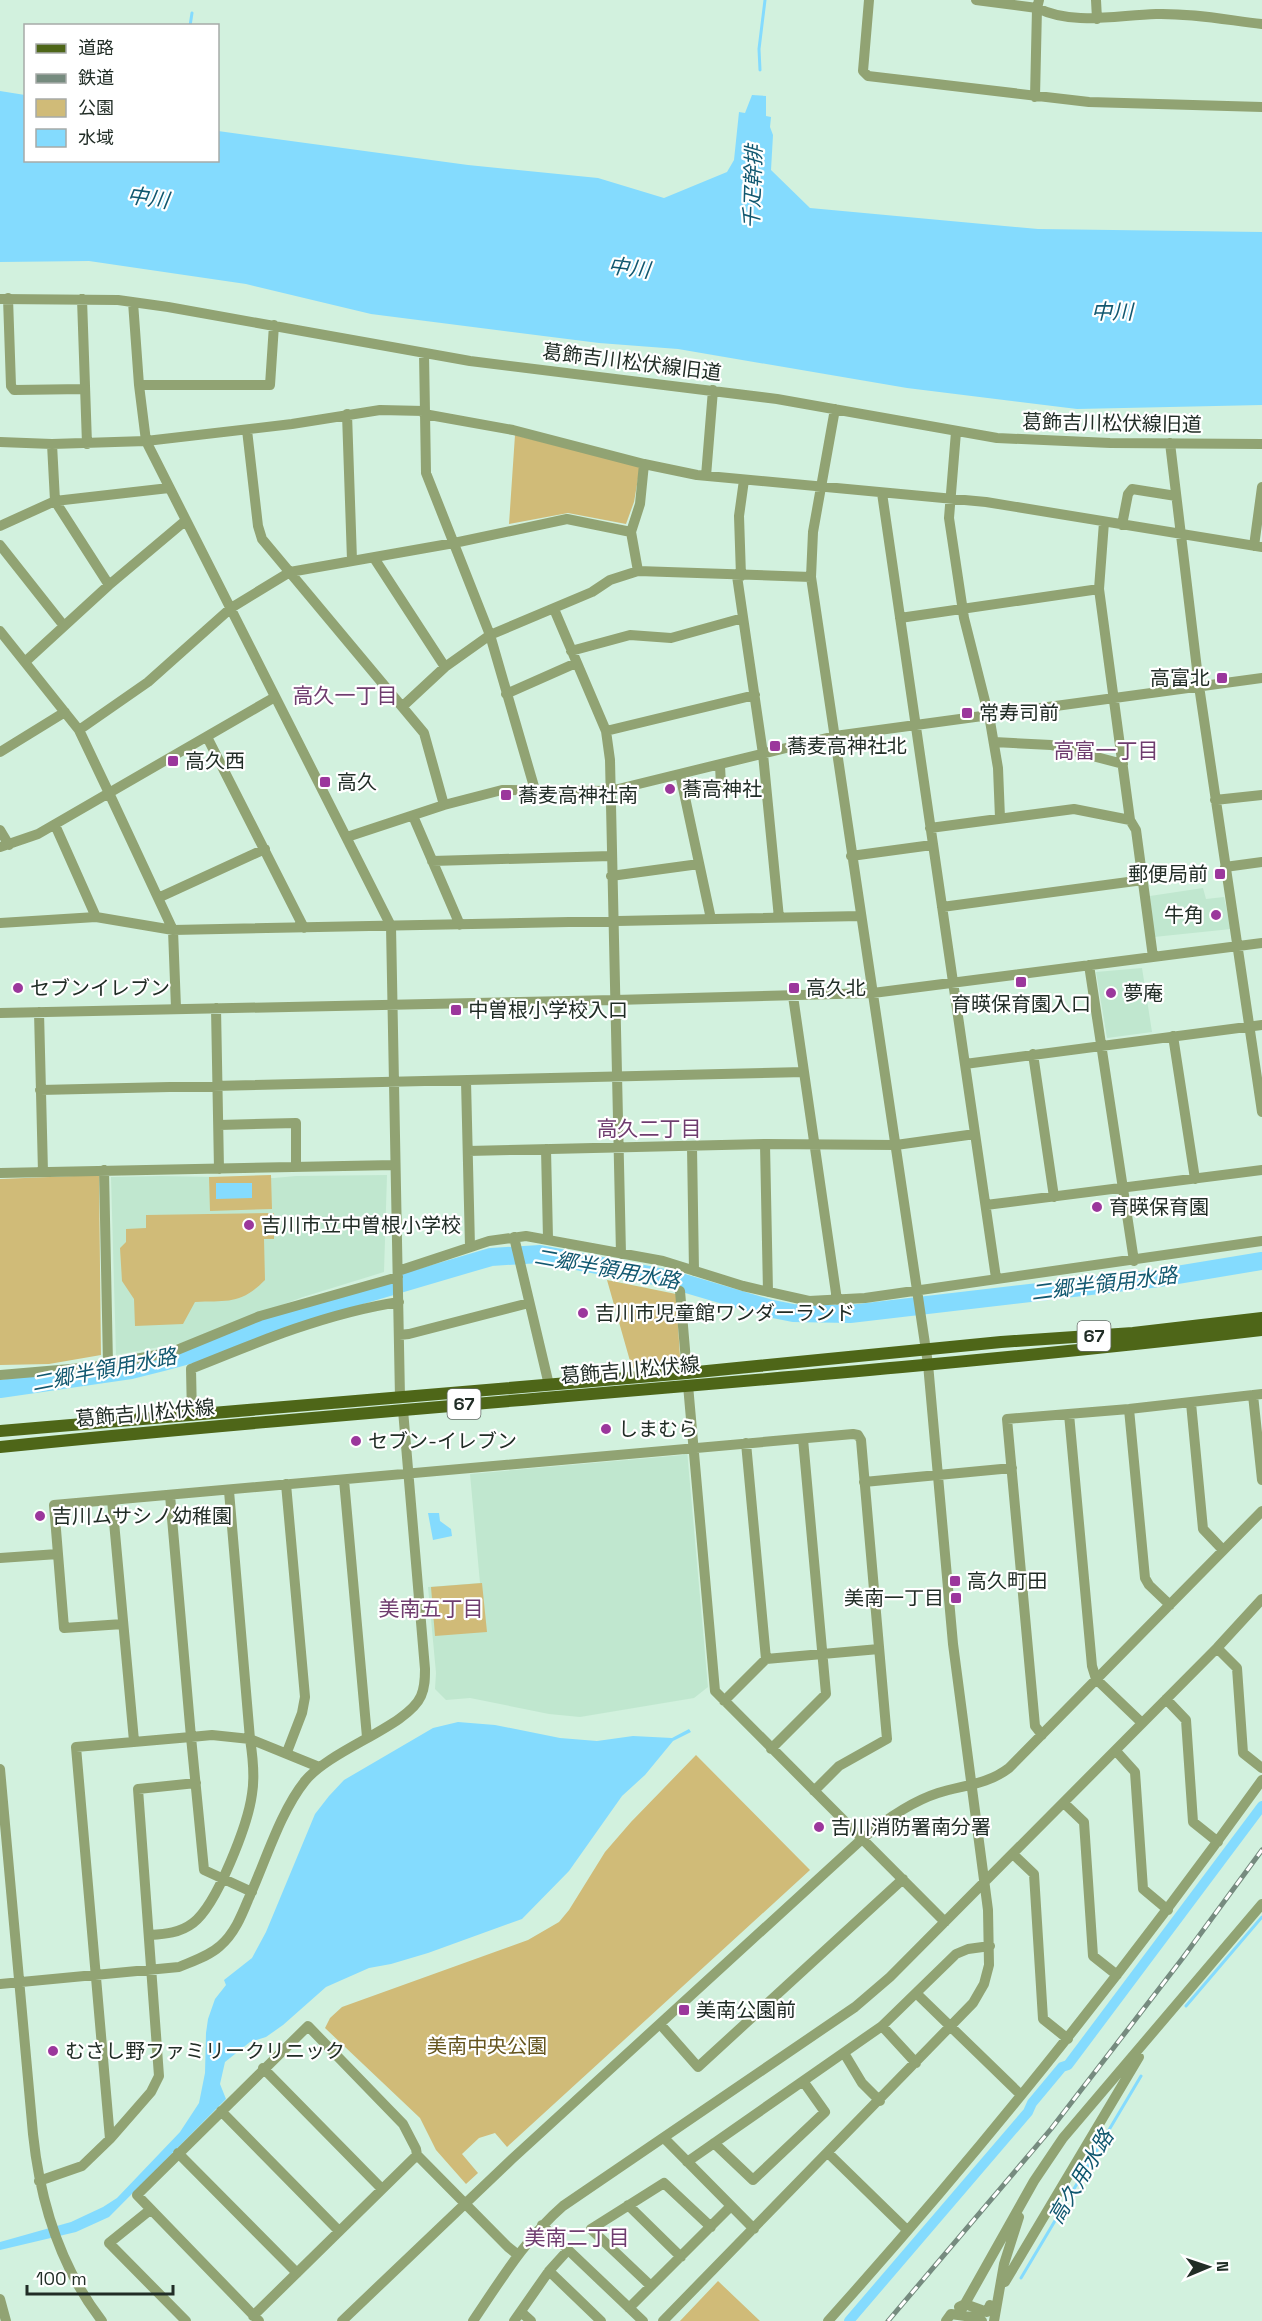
<svg xmlns="http://www.w3.org/2000/svg" width="1262" height="2321" font-family="'Space Grotesk','Noto Sans JP',sans-serif">
<rect width="100%" height="100%" fill="#d2f1de"/>
<path fill="#c0e7cf" d="M1203,888L1206,899L1224,897L1231,929L1154,937L1150,896Z
M1142,968L1152,1032L1107,1038L1096,972Z
M387,1175L384,1272L303,1297L181,1343L116,1355L111,1177L161,1176L274,1178L296,1176Z
M687,1450L708,1687L694,1698L580,1717L549,1714L470,1698L446,1700L435,1689L436,1673L428,1587L480,1583L470,1474L683,1455Z"/>
<path fill="#d0bb78" d="M515,435L640,467L634,502L626,524L568,513L509,524Z
M99,1175L101,1355L49,1364L0,1365V1179Z
M271,1175L272,1209L210,1211L209,1177Z
M274,1213V1239H264L265,1280C240,1305 228,1300 195,1302L183,1324L135,1326L134,1299L122,1281L120,1248L126,1242V1229L146,1228V1215Z
M607,1280L676,1294L680,1357L677,1364L632,1368Z
M482,1583L487,1632L435,1636L431,1587Z
M696,1755L810,1870L507,2147L495,2133L479,2138L462,2154L478,2173L466,2184L436,2150L420,2118L325,2028L330,2018L342,2007L528,1940L559,1922L569,1910L605,1852L631,1822Z
M718,2281L760,2321H680Z"/>
<path fill="#84dbfe" d="M0,91L25,95L26,160H218V131L468,165L598,178L664,198L727,172L734,160L739,112L745,113L752,95L766,96V116L771,117L770,127L773,135L771,170L810,208L1038,229L1262,232V405L1077,409L907,388L678,349L599,343L371,314L246,284L89,261L0,262Z
M216,1183H252V1198L216,1199Z
M428,1513H439L440,1521L451,1529L452,1536L433,1540Z
M458,1722L495,1725L560,1738L597,1741L633,1736L672,1738L689,1729L691,1732L673,1741L645,1775L622,1796L569,1871L522,1919L428,1953L391,1964L369,1968L326,1987L283,2025L266,2037L250,2042L225,2062L220,2084L226,2099L109,2217L76,2232L0,2250V2242L71,2222L103,2207L117,2198L180,2132L199,2103L205,2073L206,2033L208,2019L215,1999L226,1985L224,1980L252,1958L266,1932L315,1814L329,1796L344,1780L433,1728Z"/>
<g fill="none" stroke-linecap="round" stroke-linejoin="round">
<path stroke="#84dbfe" stroke-width="3" d="M190,26L192,13
M760,70L759,49L765,0
M1186,2006L1262,1917
M1021,2278L1141,2076"/>
<path stroke="#84dbfe" stroke-width="10" d="M849,2321L1028,2112L1032,2103L1062,2067L1068,2065L1262,1806"/>
<path stroke="#84dbfe" stroke-width="18" d="M0,1389L131,1370L163,1362L196,1353L314,1309L491,1257L540,1254L670,1279L768,1308L793,1313L850,1314L1159,1278L1262,1261"/>
<path stroke="#91a373" stroke-width="10" d="M869,0L863,71L868,76L1089,102L1262,107
M976,0L1037,8C1074,26 1117,15 1156,14C1191,13 1227,20 1262,24
M1096,0L1097,19
M1035,97L1037,8L1039,0
M8,298L11,386L14,390L85,389
M0,299L118,300L168,307L470,361L777,399L997,438L1110,443L1262,444
M82,299L87,444
M133,302L139,385L146,441L391,926L400,1398
M424,353L426,473L490,635L535,790
M139,385H270L274,325
M347,414L352,560
M424,414L513,430L644,464L697,475L986,502L1262,547
M247,430L258,526L262,539L424,733L444,805
M956,432L949,518L964,618L990,721L998,768L1000,818
M0,442L52,444L146,441L292,424L380,410L424,411
M1170,443L1199,686L1262,1112
M52,444L55,501L109,585
M706,476L713,390
M882,493L996,1278
M1104,522L1099,589L1130,820L1136,830L1153,957
M1122,525L1128,494L1132,489L1176,496
M0,526L55,501L169,488
M631,532L640,504L644,464
M0,545L64,626
M1254,546L1262,487
M374,558L445,667
M737,576L763,754L779,918
M741,576L739,516L744,480
M554,609L606,731L610,760L621,1254
M900,618L1099,589
M0,631L79,730L109,793L173,930L176,1008
M571,651L630,635L671,638L743,618
M26,661L109,585L185,521
M506,694L576,663
M403,706L445,667L490,635L592,592L610,580L638,571L811,577
M79,730L148,682L231,608L290,572L454,543L567,519L631,532L638,571
M606,731L755,695
M207,737L304,928
M994,742L1051,745L1123,764
M0,752L65,712
M680,774L711,919
M684,792L715,789L721,786L720,765
M1215,800L1262,795
M413,816L460,925
M55,825L96,917
M930,828L1074,809L1130,820
M0,830L9,845
M347,837L444,805L502,790L610,791L835,736L1262,678
M0,847L38,834L275,697
M851,856L932,845
M432,861L611,856
M1225,867L1262,862
M611,876L699,864
M158,898L265,849
M942,907L1143,880
M0,923L96,917L173,930L861,916
M1089,965L1134,1261
M793,996L837,1300
M216,1008L219,1169
M39,1012L43,1172
M0,1013L615,1000L873,993L1262,943
M1173,1036L1195,1179
M1033,1054L1054,1197
M965,1064L1262,1025
M466,1081L470,1247
M40,1090L804,1072
M219,1125L296,1123V1167
M765,1144L768,1292
M692,1147L694,1271
M546,1149L548,1239
M468,1151L765,1144L896,1145L975,1134
M104,1170L108,1364
M0,1173L395,1165
M986,1205L1262,1170
M514,1237L549,1385
M398,1271L489,1241L526,1236L663,1261L743,1286L809,1301L865,1298L1262,1241
M680,1291L687,1373
M399,1335L409,1334L529,1303
M0,1375L94,1367L172,1352L260,1316L398,1277
M688,1385L715,1691L945,1922
M1253,1395L1262,1480
M1191,1403L1203,1529L1223,1550
M1129,1409L1145,1578L1149,1585L1170,1605
M1069,1414L1092,1666L1096,1679L1142,1723
M192,1416L191,1369C257,1342 327,1313 399,1302
M746,1443L766,1659
M344,1480L367,1737
M864,1482L1012,1468
M286,1484L305,1697L302,1713L287,1752
M229,1491L250,1739L319,1767
M112,1500L134,1741
M0,1558L58,1554
M123,1624L64,1628L54,1505L853,1434L858,1435L861,1440L887,1739L839,1766L814,1791
M1217,1648L1237,1668L1243,1753L1262,1768
M1166,1699L1186,1720L1193,1822L1218,1842
M724,1701L766,1659L879,1649
M1042,1735L1035,1726L1007,1419L1129,1409L1262,1394
M771,1749L826,1694L803,1439
M1116,1751L1135,1772L1143,1889L1168,1910
M0,1769L33,2134C40,2201 60,2267 102,2321
M1064,1803L1084,1822L1093,1956L1117,1975
M1013,1854L1034,1874L1043,2019L1068,2039
M150,1935C165,1934 180,1933 193,1923C217,1905 248,1824 252,1794C255,1776 253,1758 250,1739L212,1735L191,1737L204,1870L252,1892
M0,1984L179,1967C193,1961 209,1956 220,1946C234,1934 241,1917 248,1900C265,1863 280,1812 305,1781C331,1749 408,1726 421,1696C425,1687 425,1678 425,1669L403,1410
M917,1994L1021,2095
M660,2024L698,2067L903,1879
M882,2026L916,2063
M844,2053L862,2083L880,2101
M263,2068L382,2189
M221,2111L339,2231
M664,2138L754,2229
M110,2139L76,1747L191,1737L170,1495
M714,2143L753,2180L825,2112L803,2081
M178,2153L297,2273
M828,2153L907,2230
M687,2162L882,2026L956,1954L968,1949L990,1946
M39,2181L82,2166L110,2139L151,2092L159,2076L138,1789L196,1783
M628,2205L681,2257
M150,2210L109,2243L186,2321
M542,2225L643,2321
M549,2271L601,2321
M1005,2282L1139,2057
M651,2286L591,2229L664,2183L711,2227
M0,2299L6,2321
M959,2307L965,2304L987,2312L990,2305
M629,2308L731,2206
M962,2309L1034,2181L1063,2138L1262,1904
M521,2312L531,2321
M253,2316L417,2155
M259,2321L137,2195L308,2026L403,2124L416,2149L417,2155L508,2247L518,2255
M342,2321L512,2159L862,1839C885,1820 910,1802 938,1793C963,1785 987,1785 1009,1768L1262,1511
M473,2321C500,2281 526,2238 563,2206L855,2007L890,1977L1217,1648L1262,1599
M514,2321L549,2271L568,2250
M663,2321L973,2003L984,1984L989,1965L988,1910L953,1644L928,1364L811,577L813,532L835,409
M828,2321C983,2149 1127,1968 1262,1780
M946,2321L951,2314L979,2318L982,2321
M994,2321L1004,2264L1019,2217"/>
<path stroke="#4e6618" stroke-width="12" d="M0,1431L687,1373L1001,1342L1133,1333L1262,1318
M0,1447C420,1404 842,1379 1262,1330"/>
<defs>
<path id="rail" d="M888,2321L1051,2129L1182,1959L1262,1850"/>
</defs>
<use href="#rail" stroke="#768b7f" stroke-width="5"/>
<use href="#rail" stroke="#fff" stroke-width="3" stroke-dasharray="9" stroke-linecap="butt"/>
</g>
<g fill="#9b379c" stroke="#fff" stroke-width="2">
<rect x="1216" y="672" width="12" height="12" rx="3"/>
<rect x="961" y="707" width="12" height="12" rx="3"/>
<rect x="769" y="740" width="12" height="12" rx="3"/>
<rect x="167" y="755" width="12" height="12" rx="3"/>
<rect x="319" y="776" width="12" height="12" rx="3"/>
<circle cx="670" cy="789" r="6"/>
<rect x="500" y="789" width="12" height="12" rx="3"/>
<rect x="1214" y="868" width="12" height="12" rx="3"/>
<circle cx="1216" cy="915" r="6"/>
<rect x="1015" y="976" width="12" height="12" rx="3"/>
<circle cx="18" cy="988" r="6"/>
<rect x="788" y="982" width="12" height="12" rx="3"/>
<circle cx="1111" cy="993" r="6"/>
<rect x="450" y="1004" width="12" height="12" rx="3"/>
<circle cx="1097" cy="1207" r="6"/>
<circle cx="249" cy="1225" r="6"/>
<circle cx="583" cy="1313" r="6"/>
<circle cx="606" cy="1429" r="6"/>
<circle cx="356" cy="1441" r="6"/>
<circle cx="40" cy="1516" r="6"/>
<rect x="949" y="1575" width="12" height="12" rx="3"/>
<rect x="950" y="1592" width="12" height="12" rx="3"/>
<circle cx="819" cy="1827" r="6"/>
<rect x="678" y="2004" width="12" height="12" rx="3"/>
<circle cx="53" cy="2051" r="6"/>
</g>
<g text-anchor="middle" stroke-width="4.5" stroke-linejoin="round" paint-order="stroke">
<g fill="#fff" stroke="#646c67" stroke-width="1.5">
<rect x="1077.5" y="1321" width="33" height="30" rx="4.5"/>
<rect x="447.5" y="1389" width="33" height="30" rx="4.5"/>
</g>
<g font-size="18" font-weight="bold" fill="#212d26">
<text x="1094" y="1342">67</text>
<text x="464" y="1410">67</text>
</g>
<g font-size="20" fill="#212d26" stroke="#fff">
<text transform="translate(632 362) rotate(7)" y="7">葛飾吉川松伏線旧道</text>
<text transform="translate(1112 423) rotate(1)" y="7">葛飾吉川松伏線旧道</text>
<text transform="translate(630 1370) rotate(-5)" y="7">葛飾吉川松伏線</text>
<text transform="translate(145 1413) rotate(-5)" y="7">葛飾吉川松伏線</text>
</g>
<g font-size="20" fill="#212d26" stroke="#fff" text-anchor="start">
<text x="1210" y="685" text-anchor="end">高富北</text>
<text x="979" y="720">常寿司前</text>
<text x="787" y="753">蕎麦高神社北</text>
<text x="185" y="768">高久西</text>
<text x="337" y="789">高久</text>
<text x="682" y="796">蕎高神社</text>
<text x="518" y="802">蕎麦高神社南</text>
<text x="1208" y="881" text-anchor="end">郵便局前</text>
<text x="1204" y="922" text-anchor="end">牛角</text>
<text x="30" y="995">セブンイレブン</text>
<text x="806" y="995">高久北</text>
<text x="1123" y="1000">夢庵</text>
<text x="1021" y="1011" text-anchor="middle">育暎保育園入口</text>
<text x="468" y="1017">中曽根小学校入口</text>
<text x="1109" y="1214">育暎保育園</text>
<text x="261" y="1232">吉川市立中曽根小学校</text>
<text x="595" y="1320">吉川市児童館ワンダーランド</text>
<text x="618" y="1436">しまむら</text>
<text x="368" y="1448">セブン-イレブン</text>
<text x="52" y="1523">吉川ムサシノ幼稚園</text>
<text x="967" y="1588">高久町田</text>
<text x="944" y="1605" text-anchor="end">美南一丁目</text>
<text x="831" y="1834">吉川消防署南分署</text>
<text x="696" y="2017">美南公園前</text>
<text x="65" y="2058">むさし野ファミリークリニック</text>
</g>
<g font-size="20" fill="#65541d" stroke="#fff">
<text x="487" y="2053">美南中央公園</text>
</g>
<g font-size="21" font-style="italic" fill="#115870" stroke="#fff">
<text transform="translate(753 187) rotate(-88)" y="7">千疋幹排</text>
<text transform="translate(148 198) rotate(8)" y="7">中川</text>
<text transform="translate(629 268) rotate(7)" y="7">中川</text>
<text x="1112" y="319">中川</text>
<text transform="translate(607 1269) rotate(10)" y="7">二郷半領用水路</text>
<text transform="translate(1104 1284) rotate(-7)" y="7">二郷半領用水路</text>
<text transform="translate(104 1370) rotate(-11)" y="7">二郷半領用水路</text>
<text transform="translate(1081 2177) rotate(-59)" y="7">高久用水路</text>
</g>
<g font-size="21" fill="#6f3d6f" stroke="#fff">
<text x="345" y="703">高久一丁目</text>
<text x="1106" y="758">高富一丁目</text>
<text x="649" y="1136">高久二丁目</text>
<text x="431" y="1616">美南五丁目</text>
<text x="577" y="2245">美南二丁目</text>
</g>
</g>
<rect x="24" y="24" width="195" height="138" fill="#ffffff" stroke="#a6aba8" stroke-width="1.5"/>
<rect x="36" y="44" width="30" height="9" fill="#4e6618" stroke="#a6aba8" stroke-width="1.5"/>
<text x="78" y="54" font-size="18" fill="#212d26">道路</text>
<rect x="36" y="74" width="30" height="9" fill="#768b7f" stroke="#a6aba8" stroke-width="1.5"/>
<text x="78" y="84" font-size="18" fill="#212d26">鉄道</text>
<rect x="36" y="99" width="30" height="18" fill="#d0bb78" stroke="#a6aba8" stroke-width="1.5"/>
<text x="78" y="114" font-size="18" fill="#212d26">公園</text>
<rect x="36" y="129" width="30" height="18" fill="#84dbfe" stroke="#a6aba8" stroke-width="1.5"/>
<text x="78" y="144" font-size="18" fill="#212d26">水域</text>
<g transform="translate(1208 2267) rotate(88)" stroke="#ffffff" stroke-width="4.5" paint-order="stroke">
<path d="M0-4.5L10 22L0 15L-10 22Z" fill="#212d26"/>
<text y="-9" font-size="16" font-weight="bold" text-anchor="middle" fill="#212d26">N</text>
</g>
<path d="M27 2285v9h146v-9" fill="none" stroke="#212d26" stroke-width="3"/>
<text x="36" y="2285" font-size="18" fill="#212d26" stroke="#ffffff" stroke-width="4.5" paint-order="stroke">100 m</text>
</svg>
